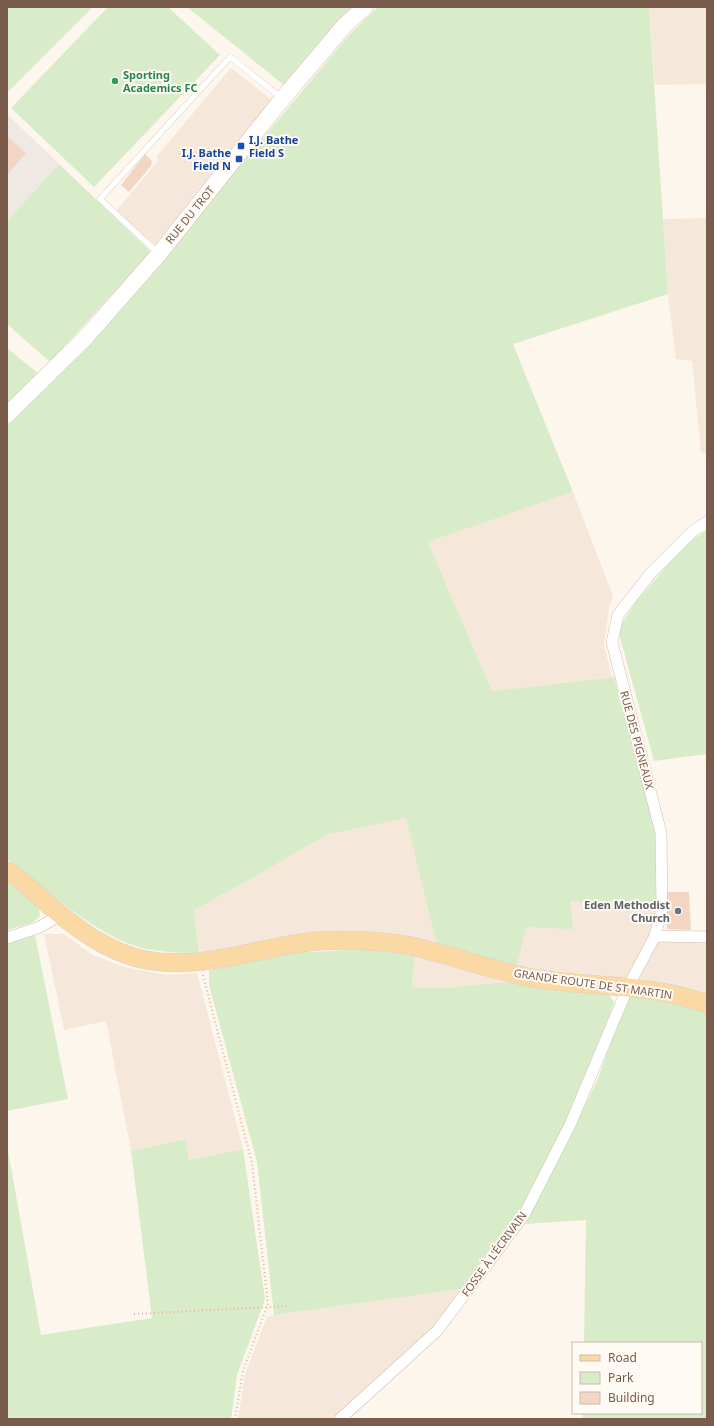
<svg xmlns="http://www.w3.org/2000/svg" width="714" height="1426" font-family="'Noto Sans',sans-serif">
<rect width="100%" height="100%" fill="#fdf6ec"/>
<path fill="#f5e8da" d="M649,7H707V84L655,85Z
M231,68L273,101L156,246L116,211L158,161L157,156Z
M707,218V454L701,452L692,361L676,359L668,294L663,219Z
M573,492L613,596L609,608L604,645L612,677L492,691L428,542Z
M406,817L437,946L261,944L199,953L194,910L251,879L326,835Z
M570,901L656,906L649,936L626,978L537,969L517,965L527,927Z
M44,934H64L93,955L124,967L167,975L197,973L243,1149L189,1160L184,1139L131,1151L106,1021L64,1030Z
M658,941L707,942V995L638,978L645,960Z
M415,953L505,982L444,988H412Z
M461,1289L433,1328L333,1419H238L245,1374L267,1317L274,1315Z"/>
<path fill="#efe9e4" d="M7,114L59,164L7,221Z"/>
<path fill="#d8ecc9" d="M7,7H93L7,93Z
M108,7H168L220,55L94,187L11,108Z
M187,7H357L285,86Z
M378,7H649L668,294L513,344L573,492L428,542L492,691L614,677L655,828L656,906L570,901L573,929L527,927L517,965L437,946L406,818L326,835L251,879L194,910L199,953C180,953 157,952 138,947C92,932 45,889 7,859V425L89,346L349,35Z
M59,164L151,252L50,362L7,324V221Z
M7,348L39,374L7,405Z
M707,530V754L654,761L618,630L635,603L685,545Z
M7,880L38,905L40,916L32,923L7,930Z
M35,935L68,1099L7,1111V944Z
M366,949L415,953L412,988H444L505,982L609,994L614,1003L575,1103L521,1211L461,1289L274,1315L257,1162L209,985V970L289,953Z
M628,995L707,1010V1419H583V1413H701V1343H584L586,1220L525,1224L597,1081Z
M185,1139L189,1160L243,1149L265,1299L237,1375L231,1419H7V1145L41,1335L152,1318L131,1151Z"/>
<path fill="#f3d5c3" d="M7,136L26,153L7,175Z
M145,154L152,161L151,166L129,192L121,185Z
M666,892H689L691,930L667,929Z"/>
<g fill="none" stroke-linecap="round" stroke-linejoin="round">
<defs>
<path id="service" d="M159,254L100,199L230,57L282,98"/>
<path id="minor" d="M655,936L707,937
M7,938L40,927L60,915
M340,1419L437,1331L524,1215L570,1125L628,987L655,936L662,909L661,833L612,642L618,615L650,574L693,531L707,522"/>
<path id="secondary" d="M7,415L87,336L159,254L283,98L345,25L365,7"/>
<path id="primary" d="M7,871C21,878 33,891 44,901C73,926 108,953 146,960C205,971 260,946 318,941C342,939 382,941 406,945C451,954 494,972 539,979C594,987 654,984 707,1004"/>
</defs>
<use href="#service" stroke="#d1beb0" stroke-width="6"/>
<use href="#minor" stroke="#d1beb0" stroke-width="12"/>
<use href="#secondary" stroke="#d6c0b0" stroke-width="17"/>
<use href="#primary" stroke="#dad1cd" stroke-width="19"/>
<path stroke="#d9b8a5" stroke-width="2" stroke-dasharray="1 3" stroke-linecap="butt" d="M203,975L252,1163L268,1304L243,1371L235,1419
M134,1314L289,1306"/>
<use href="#service" stroke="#fff" stroke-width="5.5"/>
<use href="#minor" stroke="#fff" stroke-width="11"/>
<use href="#secondary" stroke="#fff" stroke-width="16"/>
<use href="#primary" stroke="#fbd9a5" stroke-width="18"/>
</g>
<circle fill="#2e9e5b" stroke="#fffaf3" stroke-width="1.5" cx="115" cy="81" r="4"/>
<g fill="#1a4fb4" stroke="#fffaf3" stroke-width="1.5">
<rect x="237" y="142" width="8" height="8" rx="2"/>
<rect x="235" y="155" width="8" height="8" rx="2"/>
</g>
<circle fill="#6b7280" stroke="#fffaf3" stroke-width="1.5" cx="678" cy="911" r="4"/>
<g text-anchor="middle" stroke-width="4" stroke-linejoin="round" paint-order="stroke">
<g font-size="11" font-weight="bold" fill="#27864d" stroke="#fffaf3" text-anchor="start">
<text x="123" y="79">Sporting<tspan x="123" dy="13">Academics FC</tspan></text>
</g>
<g font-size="11" font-weight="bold" fill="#164399" stroke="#fffaf3" text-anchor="start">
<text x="249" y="144">I.J. Bathe<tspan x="249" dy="13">Field S</tspan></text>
<text x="231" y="157" text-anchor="end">I.J. Bathe<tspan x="231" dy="13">Field N</tspan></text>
</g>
<g font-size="11" fill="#7a5c4d" stroke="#fffaf3">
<text transform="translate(190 215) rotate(-51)" y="4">RUE DU TROT</text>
<text transform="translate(637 740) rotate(75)" y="4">RUE DES PIGNEAUX</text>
<text transform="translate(593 984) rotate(8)" y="4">GRANDE ROUTE DE ST MARTIN</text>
<text transform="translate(494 1254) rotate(-54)" y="4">FOSSE À L'ÉCRIVAIN</text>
</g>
<g font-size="11" font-weight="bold" fill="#5b616d" stroke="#fffaf3" text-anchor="end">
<text x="670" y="909">Eden Methodist<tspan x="670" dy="13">Church</tspan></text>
</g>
</g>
<rect width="714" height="1426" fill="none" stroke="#7a5c4d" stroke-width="16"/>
<rect x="572" y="1342" width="130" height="72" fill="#fffaf3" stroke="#cabbb1"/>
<rect x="580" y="1355" width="20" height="6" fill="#fbd9a5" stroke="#cabbb1"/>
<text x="608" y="1362" font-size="12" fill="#7a5c4d">Road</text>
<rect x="580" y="1372" width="20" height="12" fill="#d8ecc9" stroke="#cabbb1"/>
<text x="608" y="1382" font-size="12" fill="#7a5c4d">Park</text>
<rect x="580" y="1392" width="20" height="12" fill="#f3d5c3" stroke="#cabbb1"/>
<text x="608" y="1402" font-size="12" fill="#7a5c4d">Building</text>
</svg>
